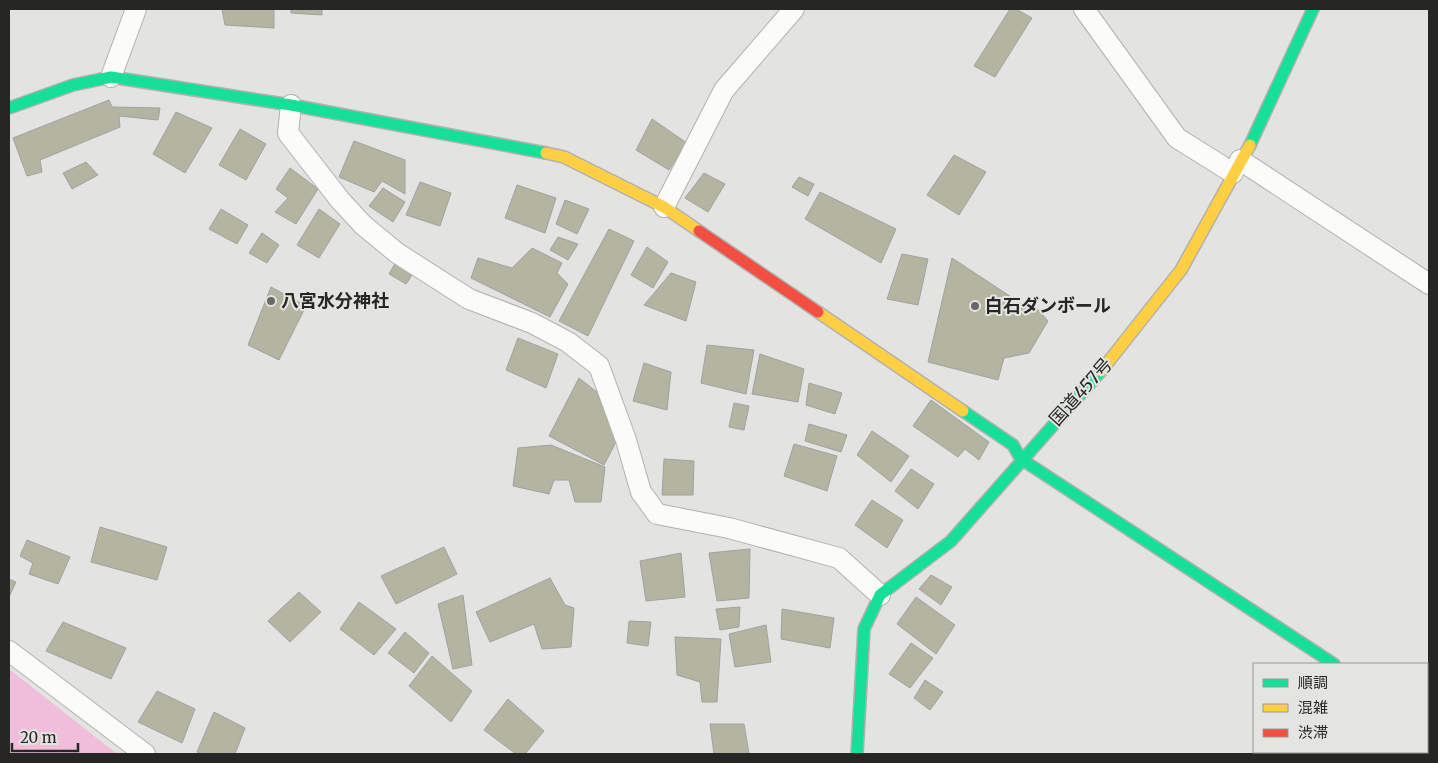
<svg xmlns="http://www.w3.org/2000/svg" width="1438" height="763" font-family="Merriweather,'Noto Sans JP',serif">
<rect width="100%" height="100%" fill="#e3e4e1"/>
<path fill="#f0beda" d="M9,669L117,754H9Z"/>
<path fill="#b4b5a1" stroke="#a1a1a0" d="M222,9H274V28L225,25Z
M291,9H322V15L291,13Z
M1010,9H1016L1032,18L995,77L974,66Z
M109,100L112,107L160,108L158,120L119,116L120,127L40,160L42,172L27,176L13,138Z
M176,112L212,128L185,173L153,154Z
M652,119L687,143L669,170L636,150Z
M240,129L266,144L246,180L219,165Z
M354,141L405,160V194L382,181L374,192L339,177Z
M954,155L986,172L959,215L927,195Z
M86,162L98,175L72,189L63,173Z
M290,168L318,189L296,224L275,212L288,198L276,189Z
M704,173L725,184L708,212L685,198Z
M799,177L814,184L808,196L792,187Z
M420,182L451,193L440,226L406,215Z
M517,185L556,198L545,233L505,218Z
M383,188L405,202L393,222L369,206Z
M820,192L896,229L881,263L805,219Z
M565,200L589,209L577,234L556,224Z
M221,209L248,225L237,244L209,229Z
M319,209L340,224L319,258L297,245Z
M609,229L634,241L588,336L559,321Z
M262,233L279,245L267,263L249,253Z
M558,237L578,244L568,260L550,250Z
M647,247L668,262L653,288L631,275Z
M532,248L562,263L557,273L568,284L550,317L471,278L478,258L512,268Z
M902,254L928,259L918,305L887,299Z
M952,258L1028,308L1032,303L1048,321L1029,353L1004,358L998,380L928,362Z
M397,260L414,272L406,284L389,274Z
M671,273L696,282L686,321L644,305Z
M271,287L306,306L279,360L248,345Z
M518,338L558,354L546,388L506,370Z
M707,345L754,350L746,394L701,383Z
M760,354L804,369L798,402L752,394Z
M644,363L671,372L667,410L633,401Z
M579,378L597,392L617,440L604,465L549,436Z
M809,383L842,393L835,414L806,405Z
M931,400L989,442L979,460L965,449L958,457L913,426Z
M734,403L749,406L744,430L729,427Z
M809,424L847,435L841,452L805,441Z
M872,431L909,456L891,482L857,455Z
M794,444L837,456L827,491L784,476Z
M551,445L605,467L601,502H575L569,480H554L549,494L513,486L518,448Z
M664,459L694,461L693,495H662Z
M911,469L934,484L918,509L895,491Z
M872,500L903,520L887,548L855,525Z
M100,527L167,547L157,580L91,562Z
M27,540L70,557L58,584L29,574L33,563L20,556Z
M444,547L457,574L396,604L381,576Z
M750,549L749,598L717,601L709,553Z
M681,553L685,597L646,601L640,561Z
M931,575L952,587L941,605L919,589Z
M550,578L565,605L574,608L571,647L542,649L534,624L490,642L476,612Z
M9,579L16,582L9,597Z
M299,592L321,612L290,642L268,621Z
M463,595L472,665L453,669L438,604Z
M916,597L955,625L936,654L897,624Z
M359,602L396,629L374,655L340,629Z
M740,607L739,627L720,630L716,609Z
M782,609L834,618L830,648L781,639Z
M629,621L651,622L648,646L627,643Z
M63,622L126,648L111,679L46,651Z
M766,625L771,662L735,667L729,634Z
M405,632L429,653L414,673L388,653Z
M675,637L721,639L717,702H702L700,682L677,675Z
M911,643L933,658L910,688L889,674Z
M432,656L472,691L451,722L409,686Z
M925,680L943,692L930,710L914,698Z
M157,691L195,709L182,743L138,722Z
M508,699L544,731L525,754H516L484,730Z
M214,712L245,728L235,754H202L197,752Z
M710,724H744L749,754H714Z"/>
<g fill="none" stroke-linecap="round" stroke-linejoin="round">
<defs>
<path id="street" d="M1084,9L1177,138L1233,173
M111,77L136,9
M291,105L288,133L340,200L363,225L397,253L469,299L532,323L568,342L599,366L626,440L641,492L657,514L729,528L839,558L880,595
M1240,160L1429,284
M664,207L724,90L794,9
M9,651L145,754"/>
<path id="fast" d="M9,108L73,85L111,77L291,105L546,153
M1250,145L1313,9
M963,411L1013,445L1021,459L1334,664
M857,754L864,629L880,595L951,541L1101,371"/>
<path id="slow" d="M546,153L564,157L664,207L699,231
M818,312L963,411
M1101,371L1181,270L1250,145
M1427,725L1429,726"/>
<path id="jam" d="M699,231L818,312"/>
</defs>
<use href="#street" stroke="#b1b1b0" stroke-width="22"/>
<use href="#fast" stroke="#b1b1b0" stroke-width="14"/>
<use href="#slow" stroke="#b1b1b0" stroke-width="14"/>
<use href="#jam" stroke="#b1b1b0" stroke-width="14"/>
<use href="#street" stroke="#fbfbfa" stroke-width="20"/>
<use href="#fast" stroke="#16e098" stroke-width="11"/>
<use href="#slow" stroke="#ffcf43" stroke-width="11"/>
<use href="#jam" stroke="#f24e42" stroke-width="11"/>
</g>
<g fill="#686867" stroke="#e4e5e0" stroke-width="2">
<circle cx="271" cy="301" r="5"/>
<circle cx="975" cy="306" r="5"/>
</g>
<g text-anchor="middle" stroke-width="4" stroke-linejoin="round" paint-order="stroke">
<g font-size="18" font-weight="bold" fill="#262625" stroke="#e4e5e0" text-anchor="start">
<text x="281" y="307">八宮水分神社</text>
<text x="985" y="312">白石ダンボール</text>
</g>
<g font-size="18" fill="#262625" stroke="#e4e5e0">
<text transform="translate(1081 392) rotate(-48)" y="6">国道457号</text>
</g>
</g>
<rect width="1438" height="763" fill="none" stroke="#262625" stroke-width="20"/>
<rect x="1253" y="663" width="175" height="90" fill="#e4e5e0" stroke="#989995"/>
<rect x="1263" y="679" width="25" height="8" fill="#16e098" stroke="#989995"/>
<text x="1298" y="688" font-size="15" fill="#262625">順調</text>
<rect x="1263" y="704" width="25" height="8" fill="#ffcf43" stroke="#989995"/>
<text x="1298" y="713" font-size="15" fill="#262625">混雑</text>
<rect x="1263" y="729" width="25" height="8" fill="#f24e42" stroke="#989995"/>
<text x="1298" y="738" font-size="15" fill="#262625">渋滞</text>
<path d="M12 743v8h66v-8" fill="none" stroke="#262625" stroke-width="2.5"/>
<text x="20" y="743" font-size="15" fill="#262625" stroke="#e4e5e0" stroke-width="4" paint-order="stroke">20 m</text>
</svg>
